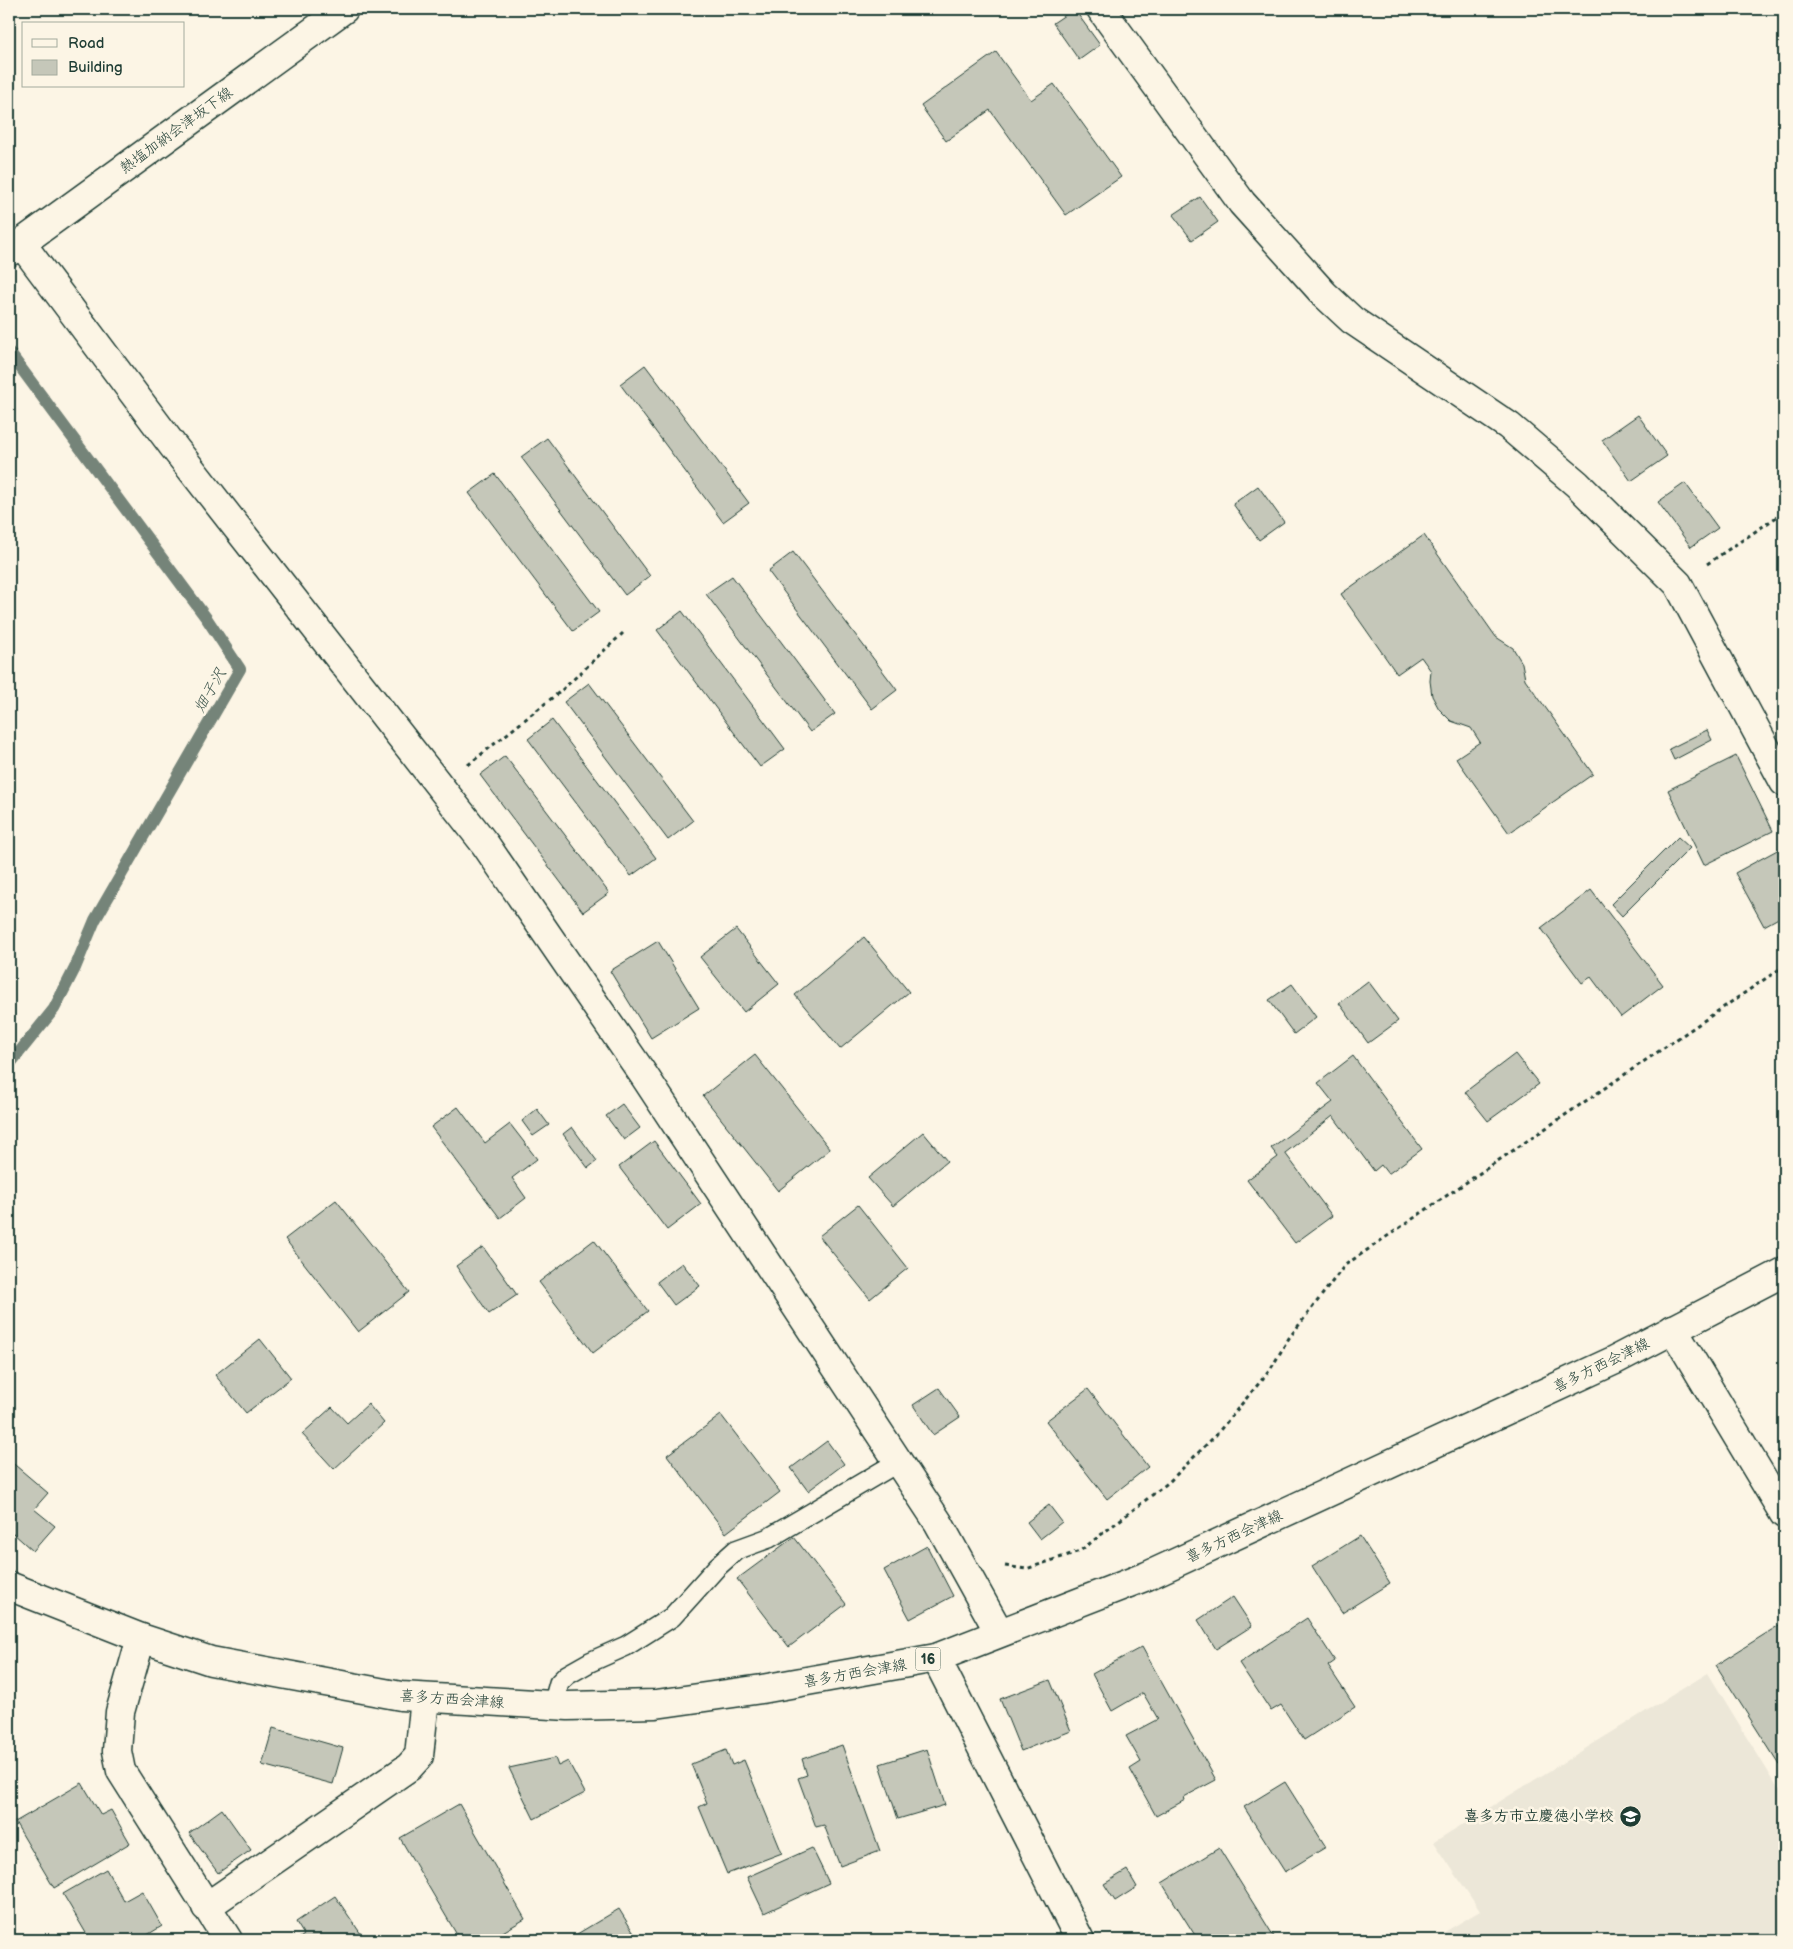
<svg xmlns="http://www.w3.org/2000/svg" width="1793" height="1949" font-family="'Balsamiq Sans','Klee One',sans-serif">
<rect width="100%" height="100%" fill="#fcf5e5"/>
<filter id="ink" filterUnits="userSpaceOnUse"><feTurbulence type="fractalNoise" baseFrequency=".02" numOctaves="2"/><feDisplacementMap in="SourceGraphic" scale="10" xChannelSelector="R" yChannelSelector="G"/><feConvolveMatrix kernelMatrix="1 2 1 2 8 2 1 2 1" color-interpolation-filters="sRGB"/></filter>
<g filter="url(#ink)">
<path fill="#ece7d8" d="M1708,1673L1778,1788L1784,1790V1940H1431L1480,1911L1434,1842Z"/>
<g fill="none" stroke-linecap="round" stroke-linejoin="round">
<path stroke="#758479" stroke-width="12" d="M9,352L207,619L240,669L95,920L75,968L54,1009L9,1065"/>
</g>
<path fill="#c5c7b9" stroke="#1f3d34" d="M1074,9L1100,45L1079,60L1053,23Z
M996,52L1031,100L1054,84L1121,177L1066,215L990,110L946,141L921,106Z
M1200,197L1218,222L1192,240L1173,215Z
M645,365L749,503L723,522L620,384Z
M1638,415L1667,456L1631,481L1602,440Z
M547,438L650,576L625,595L521,457Z
M495,474L599,612L573,631L469,493Z
M1685,483L1718,528L1691,547L1658,502Z
M1258,486L1284,522L1259,540L1233,504Z
M1424,535L1496,637L1513,648L1522,663L1525,679L1593,774L1509,833L1456,758L1480,742L1471,728L1451,721L1439,709L1432,696L1430,681L1431,671L1421,657L1397,674L1341,594Z
M793,552L897,690L872,709L768,571Z
M732,576L835,714L810,732L706,594Z
M682,611L785,749L760,767L657,630Z
M589,683L693,821L668,840L564,702Z
M552,720L656,858L631,876L528,739Z
M1707,730L1712,740L1674,760L1669,749Z
M505,756L609,893L583,912L480,775Z
M1736,756L1773,831L1704,865L1668,790Z
M1678,837L1690,848L1622,916L1611,904Z
M1781,848L1784,853V915L1764,926L1735,873Z
M1591,890L1663,985L1621,1017L1591,977L1582,983L1541,928Z
M736,929L779,984L744,1012L700,957Z
M864,937L909,992L840,1049L795,995Z
M658,941L699,1008L651,1038L610,971Z
M1368,981L1398,1021L1368,1043L1339,1003Z
M1292,984L1316,1017L1294,1034L1269,1000Z
M1515,1054L1539,1084L1488,1121L1465,1092Z
M755,1055L830,1149L778,1191L703,1096Z
M1353,1056L1422,1149L1388,1174L1381,1165L1374,1171L1333,1116L1285,1153L1332,1216L1295,1243L1247,1180L1278,1157L1271,1148L1333,1102L1318,1083Z
M622,1104L640,1128L624,1140L606,1116Z
M458,1107L485,1143L510,1124L537,1159L512,1178L526,1198L500,1218L431,1127Z
M537,1109L549,1125L533,1136L522,1121Z
M572,1127L597,1161L588,1168L563,1134Z
M923,1132L947,1161L893,1206L868,1178Z
M654,1141L701,1204L667,1230L619,1167Z
M336,1200L409,1292L358,1332L285,1239Z
M858,1205L908,1268L870,1299L819,1236Z
M594,1240L648,1311L593,1353L539,1282Z
M483,1247L517,1295L489,1314L456,1266Z
M682,1263L700,1286L674,1305L657,1282Z
M260,1339L291,1378L246,1413L215,1375Z
M939,1388L960,1417L933,1435L913,1405Z
M1088,1389L1148,1467L1107,1499L1046,1421Z
M368,1404L384,1423L334,1469L302,1434L332,1407L347,1423Z
M721,1415L780,1492L726,1533L667,1455Z
M827,1441L844,1464L808,1491L791,1468Z
M9,1460L48,1493L34,1509L55,1526L33,1551L13,1533L9,1538Z
M1049,1505L1062,1522L1040,1539L1027,1522Z
M1360,1536L1390,1583L1342,1613L1312,1566Z
M794,1537L846,1604L789,1647L737,1579Z
M927,1546L953,1596L910,1619L884,1570Z
M1233,1597L1252,1626L1216,1649L1198,1620Z
M1307,1618L1335,1661L1328,1666L1355,1707L1304,1740L1281,1705L1271,1711L1239,1663Z
M1781,1624L1784,1628V1772L1716,1665Z
M1142,1647L1216,1780L1184,1797L1185,1800L1156,1816L1130,1769L1141,1762L1126,1736L1158,1719L1143,1693L1112,1711L1092,1674Z
M1050,1680L1071,1731L1021,1751L1000,1699Z
M273,1728L343,1748L333,1784L262,1765Z
M842,1745L880,1851L840,1866L824,1825L816,1827L798,1778L807,1775L802,1759Z
M927,1749L945,1805L898,1819L880,1764Z
M726,1750L732,1765L744,1760L782,1853L727,1874L699,1807L707,1803L691,1764Z
M555,1758L558,1766L568,1761L585,1793L534,1819L509,1768Z
M1285,1782L1326,1847L1285,1872L1244,1807Z
M82,1783L101,1815L111,1810L130,1843L54,1888L15,1822Z
M459,1804L525,1919L489,1940H460L400,1838Z
M222,1809L251,1850L218,1873L189,1833Z
M812,1848L829,1883L764,1913L747,1877Z
M1219,1848L1276,1940H1198L1162,1883Z
M106,1869L124,1901L142,1891L162,1926L139,1940H90L63,1894Z
M1127,1870L1137,1887L1115,1901L1104,1884Z
M335,1896L365,1940H297L304,1935L296,1922Z
M619,1909L638,1940H567Z"/>
<g fill="none" stroke-linecap="round" stroke-linejoin="round">
<defs>
<path id="lane" d="M553,1705L559,1683L567,1675L590,1662L626,1646L672,1617L717,1567L736,1550L769,1538L898,1462"/>
<path id="street" d="M1101,9L1242,203L1324,294L1352,320L1509,426L1577,484L1678,584L1784,782
M21,243L173,446L485,844L645,1077L938,1522L999,1632
M1673,1329L1784,1514
M141,1638L120,1712L117,1751L121,1771L228,1940
M936,1658L1080,1940
M206,1907L409,1767L419,1756L425,1698"/>
<path id="secondary" d="M9,252L344,9"/>
<path id="primary" d="M9,1586L141,1638L211,1661L401,1696L568,1706L656,1704L762,1689L936,1658L1147,1576L1613,1361L1784,1272"/>
</defs>
<use href="#lane" stroke="#1f3d34" stroke-width="22"/>
<use href="#street" stroke="#1f3d34" stroke-width="31"/>
<use href="#secondary" stroke="#1f3d34" stroke-width="31"/>
<use href="#primary" stroke="#1f3d34" stroke-width="31"/>
<path stroke="#1f3d34" stroke-width="3" stroke-dasharray="4 4" stroke-linecap="butt" d="M1707,564L1784,512
M468,765L562,690L623,633
M1005,1566L1026,1569L1080,1551L1169,1482L1215,1436L1270,1370L1289,1338L1345,1265L1784,966"/>
<use href="#lane" stroke="#fcf5e5" stroke-width="19"/>
<use href="#street" stroke="#fcf5e5" stroke-width="28"/>
<use href="#secondary" stroke="#fcf5e5" stroke-width="28"/>
<use href="#primary" stroke="#fcf5e5" stroke-width="28"/>
</g>
</g>
<defs>
<symbol id="school-disc" viewBox="-11 -11 22 22"><circle r="9.5" fill="#1f3d34" stroke="#fcf5e5"/><path d="M0-5L7-2L0 1L-7-2ZM-4 1L0 2.5L4 1V4Q0 6-4 4Z" fill="#fff"/></symbol>
</defs>
<g fill-rule="evenodd">
<use href="#school-disc" x="1618" y="1804" width="25" height="25"/>
</g>
<g text-anchor="middle" stroke-width="5" stroke-linejoin="round" paint-order="stroke">
<rect fill="#fcf5e5" stroke="#617469" stroke-width="1" x="915.5" y="1647.5" width="25" height="23" rx="4"/>
<g font-size="14" font-weight="bold" fill="#1f3d34">
<text x="928" y="1664">16</text>
</g>
<g font-size="15" fill="#1f3d34" stroke="#fcf5e5">
<text transform="translate(176 130) rotate(-36)" y="5">熱塩加納会津坂下線</text>
<text transform="translate(1601 1365) rotate(-26)" y="5">喜多方西会津線</text>
<text transform="translate(1234 1536) rotate(-25)" y="5">喜多方西会津線</text>
<text transform="translate(855 1673) rotate(-10)" y="5">喜多方西会津線</text>
<text transform="translate(452 1699) rotate(4)" y="5">喜多方西会津線</text>
</g>
<g font-size="15" font-weight="bold" fill="#1f3d34" stroke="#fcf5e5" text-anchor="end">
<text x="1614" y="1821">喜多方市立慶徳小学校</text>
</g>
<g font-size="16" font-style="italic" fill="#435a51" stroke="#fcf5e5">
<text transform="translate(209 690) rotate(-60)" y="6">畑子沢</text>
</g>
</g>
<rect width="1793" height="1949" fill="none" stroke="#fcf5e5" stroke-width="30"/>
<rect x="15" y="15" width="1763" height="1919" fill="none" stroke="#1f3d34" stroke-width="2" filter="url(#ink)"/>
<rect x="22" y="22" width="162" height="65" fill="#fcf5e5" stroke="#a4ab9e"/>
<rect x="32" y="39" width="25" height="8" fill="#fcf5e5" stroke="#a4ab9e"/>
<text x="68" y="48" font-size="15" fill="#1f3d34">Road</text>
<rect x="32" y="60" width="25" height="15" fill="#c5c7b9" stroke="#a4ab9e"/>
<text x="68" y="72" font-size="15" fill="#1f3d34">Building</text>
</svg>
